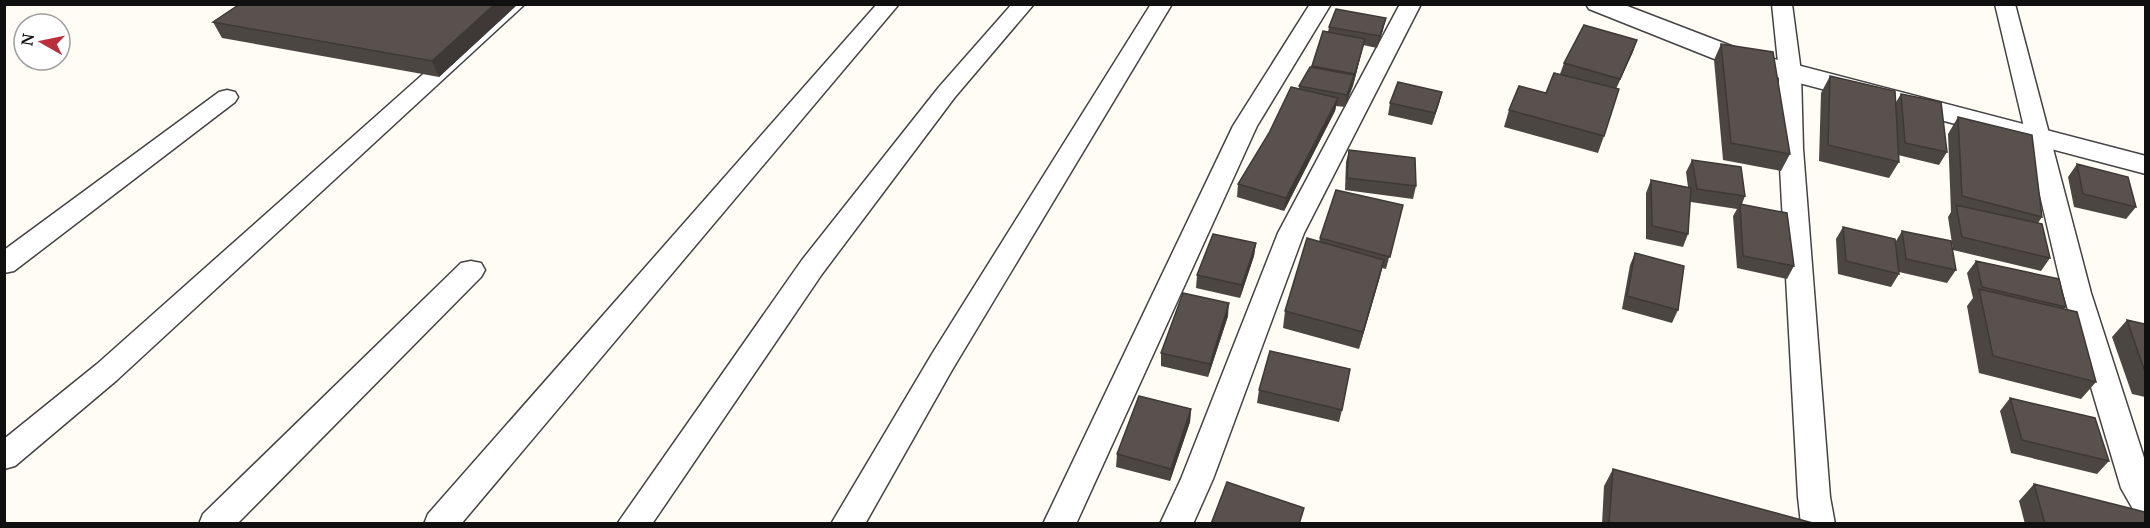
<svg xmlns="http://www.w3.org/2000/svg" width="2150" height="528" font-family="'PT Serif',serif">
<rect width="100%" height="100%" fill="#fefcf4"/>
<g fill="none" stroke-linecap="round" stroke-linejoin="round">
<defs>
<path id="minor" d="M502,4H525L117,380L15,466L4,469V439L97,364Z
M877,4H899L461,524H424L428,514Z
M1012,4H1034L955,97L822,274L652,524H617L802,260L939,87Z
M1151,4H1172L952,370L865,524H831L932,354Z
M1310,4H1331L1257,126L1076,524H1043L1233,126Z
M1400,4H1421L1304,233L1213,479L1193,524H1160L1181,479L1278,233Z
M1772,4H1792L1801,72L1803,149L1830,497L1835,524H1801L1798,497L1779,149V72Z
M1995,4H2015L2091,293L2146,464V514L2134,511L2121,488L2063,293Z
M227,90L235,92L238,97L235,102L14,271L4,273V250L219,92Z
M471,261L481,263L485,270L481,277L237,524H199L203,514L461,263Z"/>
<path id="tertiary" d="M1586,4H1622L1747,52L2146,156V174L1727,64L1589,9Z"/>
</defs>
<use href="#minor" stroke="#434343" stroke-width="3"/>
<use href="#tertiary" stroke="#434343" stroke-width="3"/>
<use href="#minor" fill="#fff" fill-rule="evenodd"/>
<use href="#tertiary" fill="#fff" fill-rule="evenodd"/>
</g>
<path fill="#4c4642" d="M518,4L439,77L222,38L213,22Z
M1329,27L1383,30L1377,48L1363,45L1353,86L1345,107L1336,106L1335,111L1284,211L1237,197L1238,184L1299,89V86L1311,68L1323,31L1328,32Z
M1637,40L1616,89L1604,136L1598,153L1504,127L1509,110L1546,93L1560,74L1564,63Z
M1721,44L1790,154L1781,171L1723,160L1714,60Z
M1830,76L1896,102L1901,94L1947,152L1939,165L1898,155L1899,162L1889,178L1819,161L1821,93Z
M1442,92L1432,125L1388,115L1390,103Z
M1958,117L2042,217L2038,223L2050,258L2041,271L1953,250L1948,217L1951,212L1948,134Z
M1349,150L1416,186L1413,199L1345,190L1346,162Z
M1692,160L1745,196L1742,204L1794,266L1787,279L1737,268L1733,216L1737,209L1691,202L1690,200L1688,234L1683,247L1646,239V193L1651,180L1688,187L1686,172Z
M2077,164L2136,207L2126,219L2074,207L2068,177Z
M1403,205L1386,269L1382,268L1359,349L1283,328L1285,311L1319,242L1320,238Z
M1843,227L1896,241L1902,231L1956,270L1947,283L1899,272V274L1891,287L1838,274L1836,239Z
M1256,243L1254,256L1240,298L1196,288L1197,275Z
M1635,253L1678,310L1672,323L1622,309L1630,265Z
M1976,261L2066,307L2064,309L2096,382L2081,399L1979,373L1967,306L1973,298L1967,273Z
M1228,316L1208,377L1161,366V353Z
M2127,320L2145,324V397L2132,394L2112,337Z
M1259,390L1342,410L1339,422L1257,403Z
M2010,398L2109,461L2097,474L2011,453L2000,411Z
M1191,409L1190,422L1170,481L1116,467L1117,454Z
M1613,469L1813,524H1602L1604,486Z
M2034,484L2145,524H2025L2019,501Z"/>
<path fill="#3e3936" d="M495,4H518L439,77L432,61Z
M1386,18L1383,30L1377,48L1380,36Z
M1365,39L1362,51L1353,86L1355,74Z
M1637,40L1633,52L1615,91L1620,79Z
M1354,75L1352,87L1345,107L1347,95Z
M1442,92L1439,104L1432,125L1435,113Z
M1338,98L1335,111L1284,211L1286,198Z
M1256,243L1254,256L1240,298L1242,285Z
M1384,260L1380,277L1359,349L1363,332Z
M1229,303L1228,316L1208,377L1210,364Z
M1191,409L1190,422L1170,481L1171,469Z"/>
<path fill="#58514d" stroke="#3e3936" stroke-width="1.5" d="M240,4H495L432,61L213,22Z
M1336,9L1386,18L1380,36L1329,27Z
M1584,25L1637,40L1620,79L1564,63Z
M1323,31L1365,39L1355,74L1312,66Z
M1721,44L1773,52L1790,154L1731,143Z
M1310,67L1354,75L1347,95L1299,86Z
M1554,73L1619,89L1604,136L1509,110L1519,86L1546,93Z
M1830,76L1895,91L1899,162L1828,145Z
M1398,82L1442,92L1435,113L1390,103Z
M1291,87L1338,98L1286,198L1238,184L1269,133Z
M1901,94L1941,102L1947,152L1905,143Z
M1958,117L2032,135L2042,217L1962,196Z
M1349,150L1415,158L1416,186L1347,178Z
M1692,160L1741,167L1745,196L1697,189Z
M2077,164L2128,177L2136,207L2083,194Z
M1651,180L1691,188L1688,234L1652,226Z
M1336,190L1403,205L1390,257L1320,238Z
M1740,204L1787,213L1794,266L1743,256Z
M1956,205L2042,224L2050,258L1962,237Z
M1843,227L1895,239L1899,274L1846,261Z
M1902,231L1951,241L1956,270L1906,259Z
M1213,234L1256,243L1242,285L1197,275Z
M1307,238L1384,260L1363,332L1285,311Z
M1635,253L1684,266L1678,310L1627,296Z
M1976,261L2059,279L2066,307L1982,287Z
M1979,289L2077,312L2096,382L1993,356Z
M1183,293L1229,303L1210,364L1161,353Z
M2127,320L2145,324V372Z
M1270,351L1350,369L1342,410L1259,390Z
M1139,396L1191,409L1171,469L1117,454Z
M2010,398L2095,418L2109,461L2022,440Z
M1613,469L1813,523V524H1609Z
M1227,482L1304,508L1299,524H1211Z
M2034,484L2145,512V524H2045Z"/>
<rect width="2150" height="528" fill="none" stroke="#101010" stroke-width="12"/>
<g transform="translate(42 42) rotate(279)"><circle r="28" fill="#ffffff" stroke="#9f9f9f" stroke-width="1.5"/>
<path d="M0-4.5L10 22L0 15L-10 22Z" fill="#ba2f3b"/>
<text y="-9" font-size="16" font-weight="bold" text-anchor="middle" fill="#101010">N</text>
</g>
</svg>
